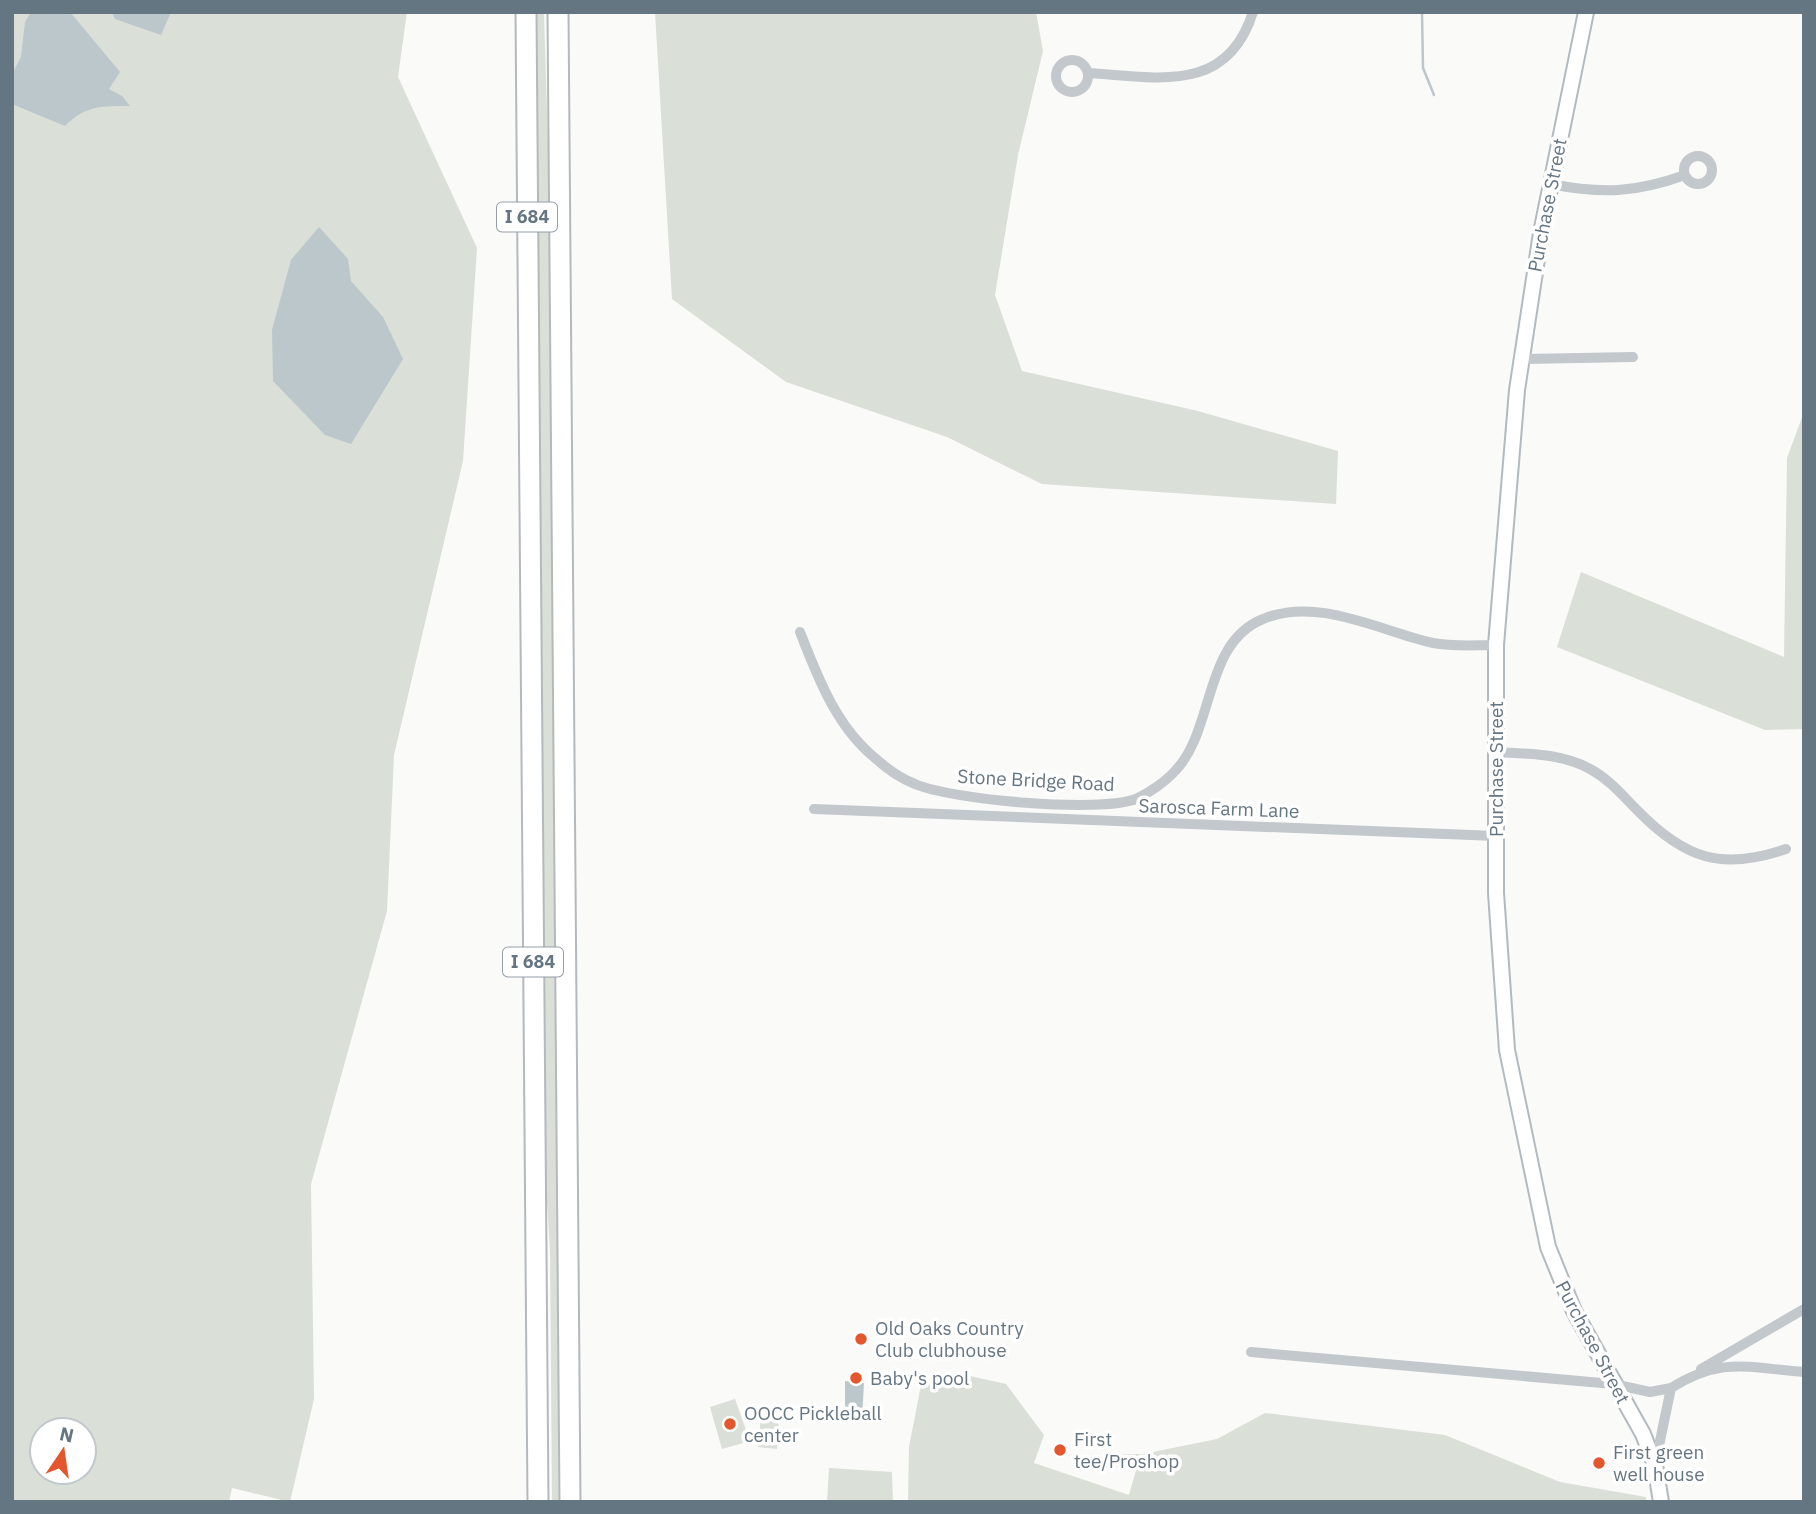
<svg xmlns="http://www.w3.org/2000/svg" width="1816" height="1514" font-family="'IBM Plex Sans',sans-serif">
<rect width="100%" height="100%" fill="#fafaf8"/>
<path fill="#dadfd7" fill-rule="evenodd" d="M12,12H407L398,77L477,248L463,461L394,755L387,911L311,1184L314,1399L290,1502L232,1488L229,1502H12ZM42,1430H84V1472H42Z
M536,12H544L551,242L559,1502H552L550,1251L544,1151Z
M655,12H1036L1043,51L1018,155L995,295L1022,371L1198,411L1338,451L1336,504L1042,484L947,437L786,382L672,299Z
M1804,412V729L1765,730L1557,647L1581,572L1784,657L1787,458Z
M970,1376L1006,1384L1044,1435L1034,1463L1129,1495L1137,1467L1105,1466L1106,1454H1143L1217,1439L1265,1413L1445,1435L1560,1482L1646,1497V1502H908L909,1447L921,1385Z
M735,1399L750,1441L722,1449L710,1407Z
M761,1416L779,1418L777,1449L758,1447Z
M829,1468L892,1472L893,1502H827Z"/>
<path fill="#bbc7cb" d="M31,12H70L120,72L109,89L122,96L130,106C102,106 86,105 65,126L12,104V74L21,57L25,22Z
M112,12H171L161,35L115,19Z
M319,227L348,259L351,281L383,317L403,359L351,444L325,435L273,381L272,330L291,260Z
M845,1381L864,1383L862,1419L845,1417Z"/>
<g fill="none" stroke-linecap="round" stroke-linejoin="round">
<path stroke="#bbc7cb" stroke-width="2.5" d="M1422,12L1423,68L1434,95"/>
<defs>
<path id="secondary" d="M1586,12L1541,233L1517,390L1496,645V893L1507,1050L1548,1247L1574,1311L1643,1434L1655,1465L1661,1502"/>
<path id="highway" d="M526,12L538,1502
M558,12L570,1502"/>
</defs>
<use href="#secondary" stroke="#b3babf" stroke-width="18"/>
<use href="#highway" stroke="#b4b9bd" stroke-width="23"/>
<path stroke="#c3c8cc" stroke-width="10" d="M1056 76a16 16 0 1 1 32 0a16 16 0 1 1-32 0Z
M1088,73C1157,77 1227,95 1253,12
M1684 170a14 14 0 1 1 28 0a14 14 0 1 1-28 0Z
M1550,184C1602,194 1635,193 1685,175
M1522,359L1633,357
M800,632C818,678 836,726 875,758C886,768 902,779 915,784C953,800 1099,813 1136,799C1149,793 1165,782 1175,771C1215,730 1203,643 1263,619C1317,596 1380,631 1433,643C1454,647 1475,645 1496,645
M1496,752C1528,754 1561,753 1590,769C1609,779 1623,796 1638,811C1685,859 1722,871 1786,849
M814,809L1496,836
M1251,1352L1613,1384L1650,1392L1671,1388
M1701,1369L1804,1309
M1655,1465L1671,1388C1722,1356 1748,1368 1804,1372"/>
<use href="#secondary" stroke="#fff" stroke-width="14"/>
<use href="#highway" stroke="#fff" stroke-width="19"/>
</g>
<g fill="#e4572e" stroke="#fff" stroke-width="2.5">
<circle cx="861" cy="1339" r="7"/>
<circle cx="856" cy="1378" r="7"/>
<circle cx="730" cy="1424" r="7"/>
<circle cx="1060" cy="1450" r="7"/>
<circle cx="1599" cy="1463" r="7"/>
</g>
<g text-anchor="middle" stroke-width="7" stroke-linejoin="round" paint-order="stroke">
<g fill="#fff" stroke="#939fa8" stroke-width="2">
<rect x="497" y="202.5" width="60" height="29" rx="5"/>
<rect x="503" y="947.5" width="60" height="29" rx="5"/>
</g>
<g font-size="18" font-weight="bold" fill="#657683">
<text x="527" y="223">I 684</text>
<text x="533" y="968">I 684</text>
</g>
<g font-size="19" fill="#657683" stroke="#fff">
<text transform="translate(1547 205) rotate(-79)" y="7">Purchase Street</text>
<text transform="translate(1496 769) rotate(-90)" y="7">Purchase Street</text>
<text transform="translate(1036 780) rotate(3)" y="7">Stone Bridge Road</text>
<text transform="translate(1219 808) rotate(2)" y="7">Sarosca Farm Lane</text>
<text transform="translate(1593 1342) rotate(62)" y="7">Purchase Street</text>
</g>
<g font-size="19" fill="#657683" stroke="#fff" text-anchor="start">
<text x="875" y="1335">Old Oaks Country<tspan x="875" dy="22">Club clubhouse</tspan></text>
<text x="870" y="1385">Baby's pool</text>
<text x="744" y="1420">OOCC Pickleball<tspan x="744" dy="22">center</tspan></text>
<text x="1074" y="1446">First<tspan x="1074" dy="22">tee/Proshop</tspan></text>
<text x="1613" y="1459">First green<tspan x="1613" dy="22">well house</tspan></text>
</g>
</g>
<rect width="1816" height="1514" fill="none" stroke="#657683" stroke-width="28"/>
<g transform="translate(63 1451) rotate(13)"><circle r="33" fill="#ffffff" stroke="#c1c8cd" stroke-width="2"/>
<path d="M0-5L12 26L0 18L-12 26Z" fill="#e4572e"/>
<text y="-10" font-size="19" font-weight="bold" text-anchor="middle" fill="#657683">N</text>
</g>
</svg>
